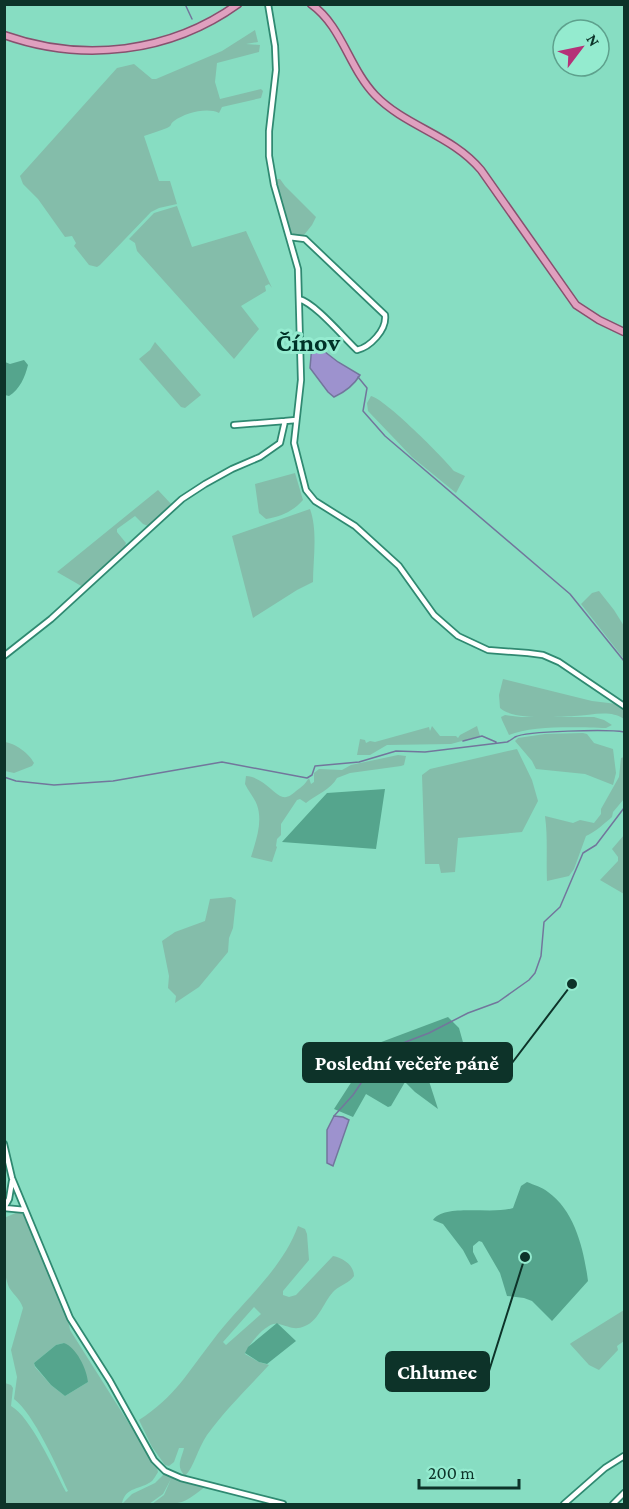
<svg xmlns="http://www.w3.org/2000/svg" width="629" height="1509" font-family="'Crimson Pro',serif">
<rect width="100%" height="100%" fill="#87ddc2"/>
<path fill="#84bdaa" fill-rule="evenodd" d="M255,30L258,42L246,44L260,45L259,52L217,63L215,82L220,99L261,89L263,91L261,98L222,107L219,113C207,107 185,113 174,121C169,125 173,125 167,128C160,131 152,133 144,136L159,181H170L177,204L159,208L151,212L100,265L97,267L89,265L74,246L76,243L72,236L65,237L38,199L23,184L20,176L117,68L134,64L152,79H156L222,51Z
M274,179H280L285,186L316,217L312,225L304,235L297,236L291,233Z
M177,206L192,247L246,231L272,288L269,284L265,286L266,291L241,306L259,329L234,359L137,251L135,243L129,239L154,213Z
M155,342L201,395L185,408L181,407L139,359L150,350Z
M371,396C385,399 444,458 454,471L465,476L456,493L412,457L368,411L367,403Z
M295,473L303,500C292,512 282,516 266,519L259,513L255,484Z
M158,490L172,505L148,526L143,524L135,516L117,529V532L126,543L125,546L83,587L57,572Z
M310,509C318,531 313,559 313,582L297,590L253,618L232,536Z
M599,591L614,610L624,626V659L581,604L592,593Z
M503,679L592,701L617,704L624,710V719C609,709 591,716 574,716C556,717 512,720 500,708L499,695Z
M505,715L521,717H594L604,720L612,725L606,728C580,727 532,725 509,735L502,720L501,717Z
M432,726L440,736H456L458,738L460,735L477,726L480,736L451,744L387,745L370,755H357L360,739L365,740L366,743L370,741L375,742L429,727L430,731Z
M583,733L587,734L594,743L613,749L616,773L613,785L585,774L536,769L532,761L515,741L518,738L545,734Z
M4,742C15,743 29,753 34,763L32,766L14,773L5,771Z
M517,749L532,780L538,801L522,832L458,838L455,872L441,873L439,864H425L422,775L430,769Z
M398,755L406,756L404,765L401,766L350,773L337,778C331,789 316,795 306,803L300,799L297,800L281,824V835L277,839L276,846L277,847L272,862L251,857C256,840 263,822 257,805C254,797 248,791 245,784L246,776C263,777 274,795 283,797C288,798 293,794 296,791C303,786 305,784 309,778L311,784L314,782V773L319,769L342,770L351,765Z
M624,757V799L613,812L612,817C605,823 594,833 586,836L574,869L569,876L547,881C546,859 548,838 545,816L573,823L580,820L594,823L601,814V809L619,777L621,758Z
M624,835V894L600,880L618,861V857L612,849Z
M231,897L236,900L233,928L229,938L228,952L199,987L175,1003L176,996L168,988L169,976L162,941L175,932L205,921L210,899Z
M18,1212L25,1215L69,1324L70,1330L157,1468L158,1472C157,1474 153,1480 152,1481C141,1490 125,1486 122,1504L132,1494L155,1483L165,1473L181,1481L206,1486C182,1505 182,1504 152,1504L164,1495L171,1479L163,1494L149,1504H5V1383L11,1385L13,1388L11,1406C30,1416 55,1471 66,1492L68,1491C57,1467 34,1414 14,1399L17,1377L11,1350L23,1308C20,1298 11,1293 8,1285C1,1264 5,1239 4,1218ZM64,1343L88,1382L65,1396L51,1385L35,1367L34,1363L56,1345Z
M298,1226L305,1229L307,1234L309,1260L283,1291V1295L289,1297L296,1295L333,1256C343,1258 354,1265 354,1276C349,1283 341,1285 335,1290C324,1300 320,1320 305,1326C294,1331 289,1326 278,1324C267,1321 249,1344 245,1354L259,1362L269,1365C248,1388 225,1410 207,1435C198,1448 194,1467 185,1476C175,1466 182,1458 184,1448H179L174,1462L169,1466L165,1465L152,1447L139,1420C175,1397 188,1372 213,1340C241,1302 281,1272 298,1226ZM254,1307L261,1314L226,1345L223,1342Z
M624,1310V1341L617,1346L618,1350L599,1370L589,1365L570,1344L571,1343Z"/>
<path fill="#55a58d" d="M24,360L28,365C25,377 20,389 9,396L5,395V362L10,364Z
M385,789L376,849L282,842L327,793Z
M448,1017L459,1028L466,1053L457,1066L428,1078L438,1109L415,1092L405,1082L391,1106L388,1107L366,1094L353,1117L334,1109L376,1044Z
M527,1182C534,1185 542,1187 548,1192C575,1211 584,1250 588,1281L552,1321L532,1301L524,1298L507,1296L500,1273L482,1242L479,1241L473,1246V1252L478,1262L471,1265L463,1250L443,1224L433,1220C444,1203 493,1215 513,1208L521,1186Z
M277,1323L296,1341L267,1364L259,1362L245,1353L248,1347Z
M64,1343C76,1347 87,1369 88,1382L65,1396L51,1385L35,1366L34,1363L56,1345Z"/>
<path fill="#9d92ce" stroke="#72769c" stroke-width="1.5" d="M312,345H316L338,362L360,375C354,385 345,392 334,397L328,392L310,368Z
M334,1116L343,1117L349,1120L333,1166L327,1163V1130Z"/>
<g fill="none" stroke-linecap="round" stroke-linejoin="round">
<path stroke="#72769c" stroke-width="1.5" d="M185,4L192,19
M358,377L367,388L363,411L385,436L570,594L624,661
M463,741L482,736L496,742
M4,777L16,781L54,785L113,781L222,762L307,778L312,775L315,766L359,762L396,751L425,752L507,742C510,741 512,739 515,737C526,731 609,729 624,732
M334,1116L353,1095L376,1061L390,1048L429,1033L468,1013L498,1002L529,980L535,973L541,956L544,922L560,907L583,853L596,845L624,808"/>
<defs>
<path id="minor" d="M268,4L275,46L276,70L269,131V156L274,185L298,269L301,380L294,443L306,490L315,501L355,526L399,566L434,615L458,636L488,650L528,653L543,655L559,662L624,706
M289,237L305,239L385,315C387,330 370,347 357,350C344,338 315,303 299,299
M234,425L285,421
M4,656L51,619L182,499L205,484L232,469L260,457L280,443L285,421L296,420
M4,1144L12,1178L70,1318L110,1381L154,1460L165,1471L181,1478L283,1504
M12,1181L9,1199L4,1208L25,1210
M564,1504L605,1468L624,1456
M613,1504L624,1493"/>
<path id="major" d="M311,4C342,26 349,68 375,95C406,127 452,135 481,170L576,305L599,320L624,332
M4,35C83,63 170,53 238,4"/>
</defs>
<use href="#minor" stroke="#2f8971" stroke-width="8"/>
<use href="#major" stroke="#88516f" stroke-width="9"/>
<use href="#minor" stroke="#fff" stroke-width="4.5"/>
<use href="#major" stroke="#e0a0bf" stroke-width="6"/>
</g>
<g text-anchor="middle" stroke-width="6" stroke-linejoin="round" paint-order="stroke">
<g font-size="26" font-weight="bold" fill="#003227" stroke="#94ebcf">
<text x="308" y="351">Čínov</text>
</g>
</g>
<path fill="none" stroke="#0d3329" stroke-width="2" d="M572 984L512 1063M525 1257L489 1371"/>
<g fill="#0d3329" stroke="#94ebcf" stroke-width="2">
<circle cx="572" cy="984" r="6"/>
<circle cx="525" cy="1257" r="6"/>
</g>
<g fill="#0d3329" stroke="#0d3329" stroke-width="2">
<rect x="303" y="1043" width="209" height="39" rx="6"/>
<rect x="386" y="1352" width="103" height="39" rx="6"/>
</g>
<g font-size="21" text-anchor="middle" font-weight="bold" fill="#fff">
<text x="407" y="1070">Poslední večeře páně</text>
<text x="437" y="1379">Chlumec</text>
</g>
<rect width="629" height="1509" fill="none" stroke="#0d3329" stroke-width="12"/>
<g transform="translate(581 48) rotate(58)"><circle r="28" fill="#94ebcf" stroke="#5ea18d" stroke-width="1.5"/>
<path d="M0-4.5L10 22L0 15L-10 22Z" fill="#b53178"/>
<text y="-9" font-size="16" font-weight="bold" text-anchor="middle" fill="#0d3329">N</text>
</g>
<path d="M419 1479v9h100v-9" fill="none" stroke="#0d3329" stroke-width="3"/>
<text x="428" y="1479" font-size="18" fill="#0d3329" stroke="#94ebcf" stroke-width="4.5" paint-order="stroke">200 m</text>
</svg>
